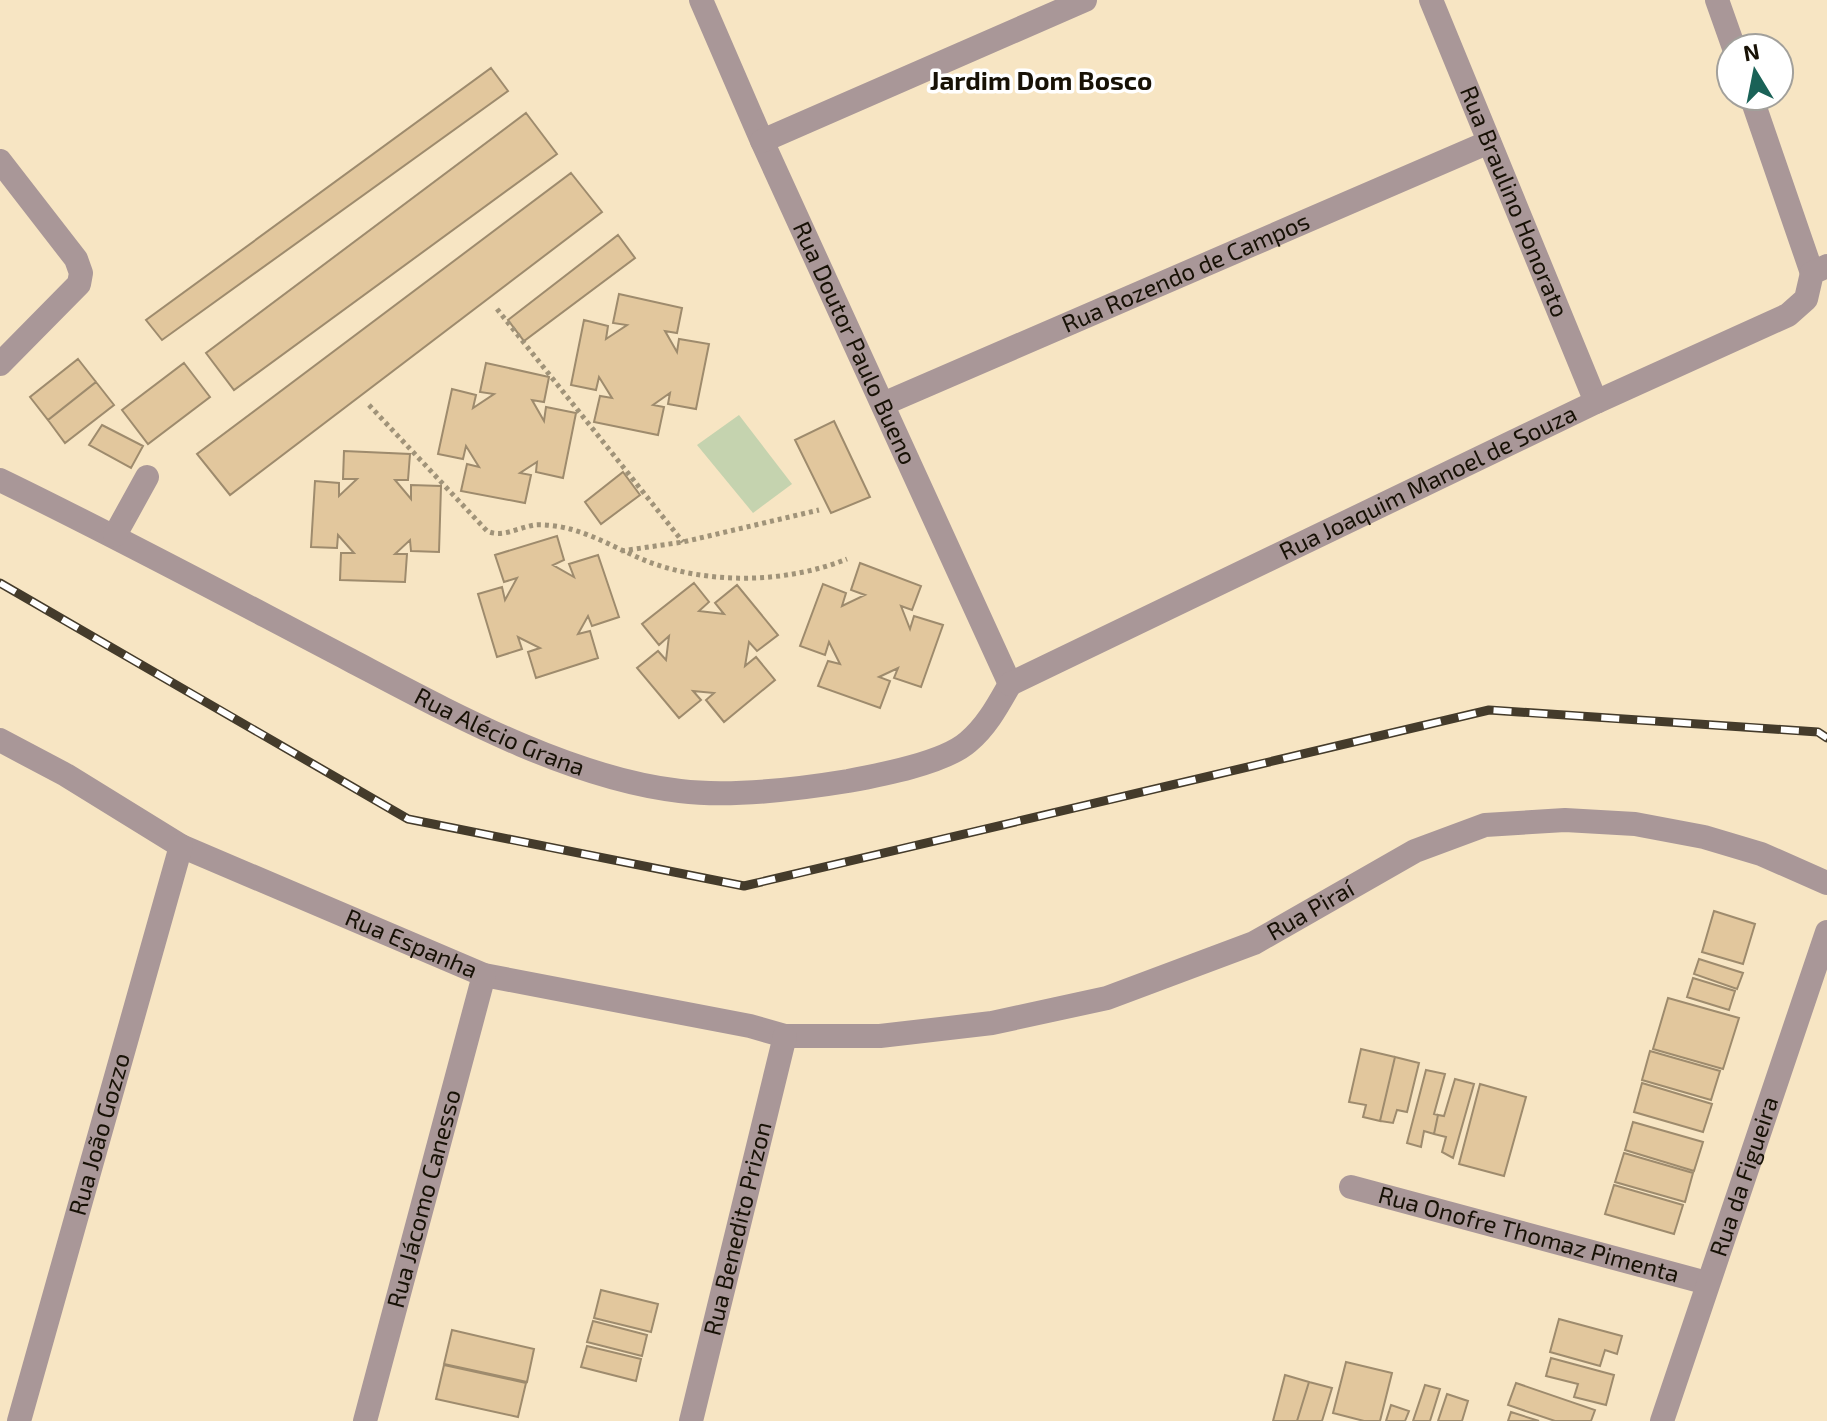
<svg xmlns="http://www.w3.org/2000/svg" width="1827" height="1421" font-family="'Exo 2',sans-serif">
<rect width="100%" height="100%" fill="#f7e5c3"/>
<path fill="#c5d3af" d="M739,415L792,484L753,513L697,445Z"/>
<path fill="#e2c79d" stroke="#9e8b6d" stroke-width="2" d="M491,68L508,91L162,340L146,320Z
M526,113L557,154L234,390L206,353Z
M571,173L602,212L230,495L197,454Z
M618,235L635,258L524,341L508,320Z
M619,294L682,308L677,333L665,331L677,352L679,339L709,344L696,409L668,404L670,393L653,405L664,407L658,435L594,422L600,396L612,398L599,377L596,390L571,385L584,320L608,326L606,339L627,325L613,323Z
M78,359L96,382L48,420L30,397Z
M184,363L210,397L148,444L122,410Z
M486,363L549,377L544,402L532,400L544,421L546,407L576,413L563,478L536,472L537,462L520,473L531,475L525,503L461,491L467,464L479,467L466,446L463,459L438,454L452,389L476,395L473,408L494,394L480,392Z
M96,382L114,405L65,443L48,420Z
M834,421L870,497L831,513L795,440Z
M102,425L143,446L131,468L89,445Z
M344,451L410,454L408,480H395L411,499V485L441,486L439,552L411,551L410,540L395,554H407L405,582L340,580L341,553H354L338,535L337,548L311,547L315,481L339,483V496L357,479H343Z
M623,472L640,495L601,524L585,502Z
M557,536L564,560L553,565L574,577L569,564L598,555L619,617L592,626L588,616L578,634L590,631L598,658L536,678L528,652L540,648L518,637L522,649L497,657L478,594L502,587L505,600L517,578L504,582L495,555Z
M860,563L921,586L912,610L901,606L910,629L914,616L943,625L921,687L894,678L898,668L879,677L890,681L880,708L818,686L828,661L840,664L829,642L825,655L800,646L823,584L846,593L842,606L865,595L851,590Z
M694,583L709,602L699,611L724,614L715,603L737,585L778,635L757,651L749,642L745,666L756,657L775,680L724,722L706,700L714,693L693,691L701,700L679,718L637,668L658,651L666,660L669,636L659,645L642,624Z
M1714,911L1755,924L1743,964L1702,952Z
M1699,959L1743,973L1737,989L1694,974Z
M1693,978L1735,991L1729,1010L1687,997Z
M1668,998L1739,1018L1723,1069L1653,1049Z
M1361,1049L1395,1057L1380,1121L1363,1117L1366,1105L1349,1102Z
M1650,1051L1720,1071L1711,1100L1642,1080Z
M1395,1057L1419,1063L1407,1112L1397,1110L1393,1123L1380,1121Z
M1426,1070L1445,1074L1434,1114L1438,1115L1434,1134L1424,1131L1421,1147L1407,1143Z
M1455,1079L1474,1084L1453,1158L1442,1152L1446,1137L1434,1134L1438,1115L1444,1116Z
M1642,1083L1712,1104L1703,1132L1634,1112Z
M1480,1084L1526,1097L1504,1176L1459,1164Z
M1633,1122L1703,1142L1694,1171L1625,1150Z
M1624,1153L1693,1173L1685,1202L1615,1182Z
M1614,1185L1683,1205L1674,1234L1605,1214Z
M601,1290L658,1304L651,1332L594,1318Z
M1559,1319L1622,1336L1617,1354L1605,1350L1600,1366L1550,1352Z
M593,1321L647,1335L642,1356L587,1342Z
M452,1330L534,1349L527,1382L444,1364Z
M587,1346L641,1359L636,1381L581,1367Z
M1551,1358L1614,1375L1606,1405L1574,1397L1578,1384L1546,1376Z
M1346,1362L1392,1373L1380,1421H1364L1333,1413Z
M444,1365L526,1383L518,1417L436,1399Z
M1285,1375L1309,1382L1297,1421H1273Z
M1309,1382L1332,1388L1322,1421H1297Z
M1516,1383L1595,1410L1591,1421H1555L1508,1405Z
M1425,1385L1440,1389L1430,1421H1413Z
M1447,1394L1468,1401L1462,1421H1438Z
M1391,1405L1409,1411L1405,1421H1386Z
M1511,1412L1539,1421H1508Z"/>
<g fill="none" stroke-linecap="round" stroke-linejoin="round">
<path stroke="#a09379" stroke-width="5" stroke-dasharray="4 4" stroke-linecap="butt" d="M497,309L683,542
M369,405L487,531C502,538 517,528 534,525C544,524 559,526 570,529C597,536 623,552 649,562C711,585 787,583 847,559
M621,551L683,542L819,510"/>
<g stroke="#a99798" stroke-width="24">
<path id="s1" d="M701,0L762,141L1010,684"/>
<path id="s2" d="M1431,0L1596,402"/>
<path d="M1717,0L1734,48"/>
<path d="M1751,96L1812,273"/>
<path d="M762,141L1085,0"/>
<path d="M0,161L76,259L81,273L79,284L0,364"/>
<path id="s3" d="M883,404L1489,142"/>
<path id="s4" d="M0,480C118,537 233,599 350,660C449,712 568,778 680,791C729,797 799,789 848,781C880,775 944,763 968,742C987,726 998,705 1010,684"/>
<path d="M115,535L147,477"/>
<path id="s5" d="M1010,684L1596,402L1788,315L1806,299L1812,273L1827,266"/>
<path id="s6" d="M0,740L66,775L181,846L484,975L750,1026L785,1036H880L992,1023L1107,998L1254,943L1415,851L1485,825L1565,820L1635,824L1704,837L1761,854L1827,883"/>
<path id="s7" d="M1351,1187L1707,1283"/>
<path id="s8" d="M19,1421L181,846"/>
<path id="s9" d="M365,1421L484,975"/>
<path id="s10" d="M691,1421L785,1036"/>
<path id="s11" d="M1662,1421L1827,932"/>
</g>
<defs>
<path id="rail" d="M0,583L408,819L744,886L1489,710L1818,732L1827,738"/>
</defs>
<use href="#rail" stroke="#443b2b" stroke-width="9"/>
<use href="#rail" stroke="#fff" stroke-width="6" stroke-dasharray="18" stroke-linecap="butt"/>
</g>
<g text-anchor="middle" stroke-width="7" stroke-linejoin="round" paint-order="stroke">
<g font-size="24" fill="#171105" stroke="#fff">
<text dy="8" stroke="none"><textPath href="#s2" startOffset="218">Rua Braulino Honorato</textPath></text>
<text dy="8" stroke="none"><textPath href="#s3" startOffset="330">Rua Rozendo de Campos</textPath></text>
<text dy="8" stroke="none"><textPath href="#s1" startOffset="376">Rua Doutor Paulo Bueno</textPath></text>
<text dy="8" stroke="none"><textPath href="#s5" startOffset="464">Rua Joaquim Manoel de Souza</textPath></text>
<text dy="8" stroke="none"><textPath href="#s4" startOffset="560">Rua Alécio Grana</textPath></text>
<text dy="8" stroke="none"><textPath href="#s6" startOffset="1394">Rua Piraí</textPath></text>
<text dy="8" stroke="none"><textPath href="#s6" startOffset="460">Rua Espanha</textPath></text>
<text dy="8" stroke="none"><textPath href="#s8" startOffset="298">Rua João Gozzo</textPath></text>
<text dy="8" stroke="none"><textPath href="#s11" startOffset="258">Rua da Figueira</textPath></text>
<text dy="8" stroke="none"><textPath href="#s9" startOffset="230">Rua Jácomo Canesso</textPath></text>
<text dy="8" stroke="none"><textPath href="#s10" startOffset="198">Rua Benedito Prizon</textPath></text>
<text dy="8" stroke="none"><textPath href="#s7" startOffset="184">Rua Onofre Thomaz Pimenta</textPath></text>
</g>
<g font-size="26" font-weight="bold" fill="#171105" stroke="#fff">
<text x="1041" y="90">Jardim Dom Bosco</text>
</g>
</g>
<g transform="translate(1755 72) rotate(350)"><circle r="38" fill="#ffffff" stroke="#a2a09b" stroke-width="2"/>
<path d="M0-6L14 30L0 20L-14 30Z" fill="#1a6257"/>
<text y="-12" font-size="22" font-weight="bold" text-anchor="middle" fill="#171105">N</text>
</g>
</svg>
